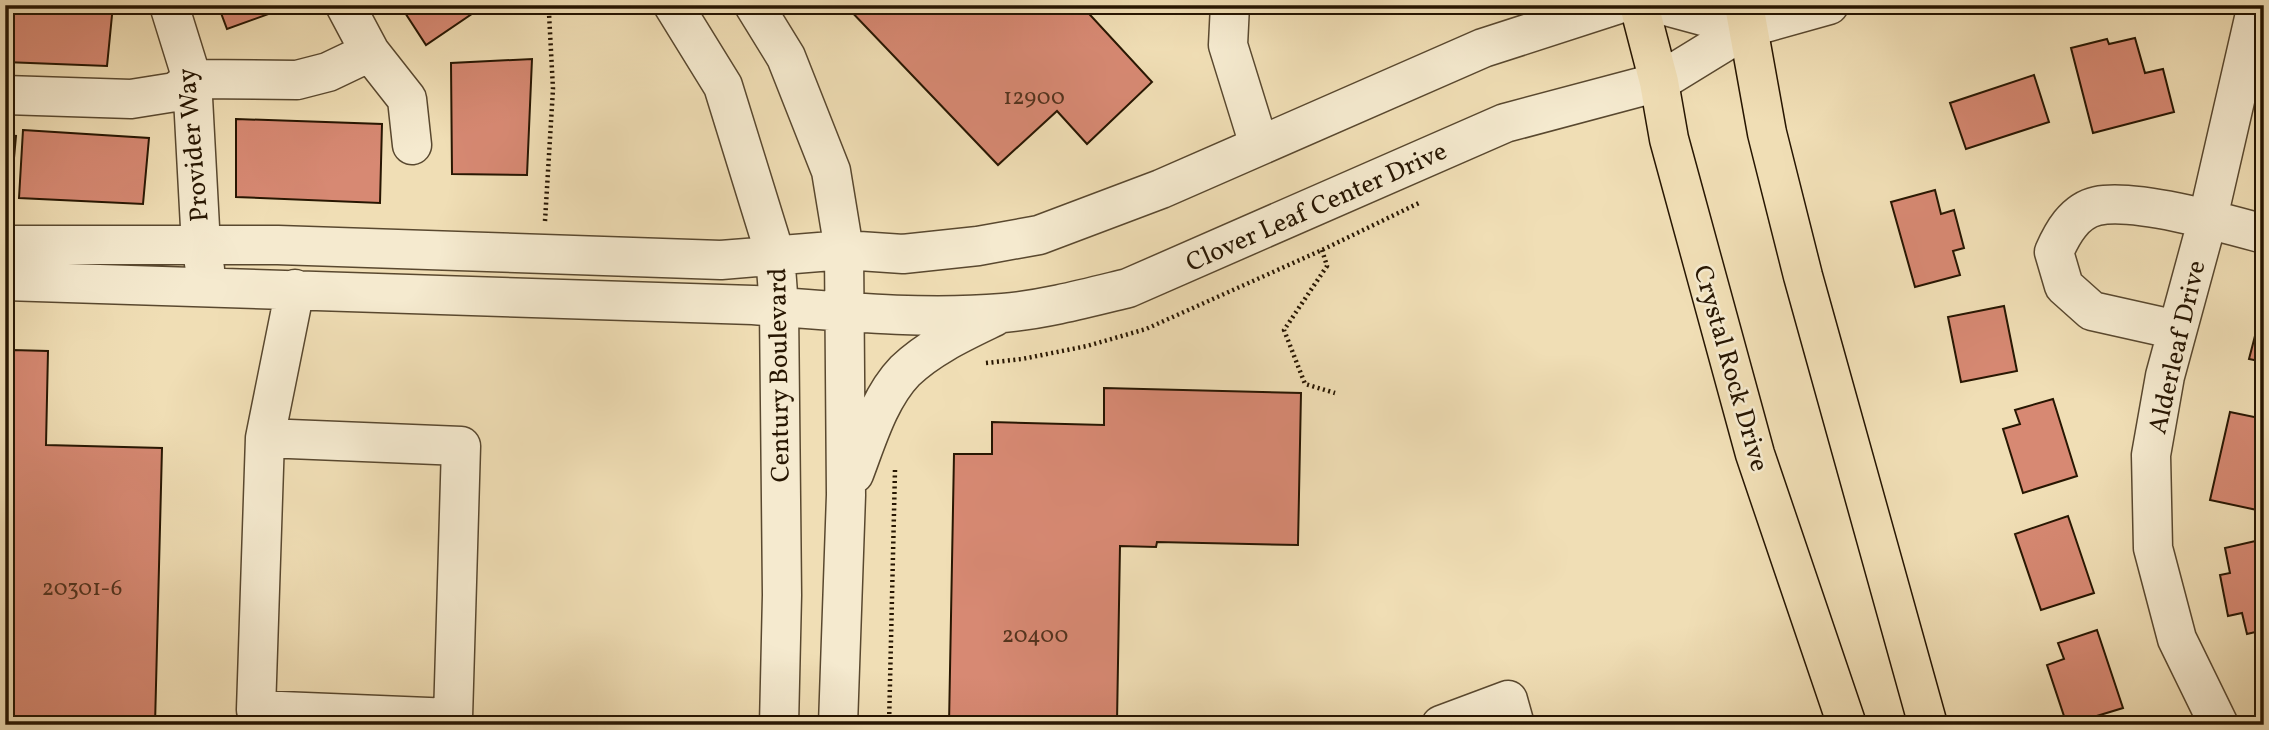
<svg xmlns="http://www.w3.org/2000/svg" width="2269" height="730" font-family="Vollkorn,serif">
<rect width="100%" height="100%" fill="#f0deb5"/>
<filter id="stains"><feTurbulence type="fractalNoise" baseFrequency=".00286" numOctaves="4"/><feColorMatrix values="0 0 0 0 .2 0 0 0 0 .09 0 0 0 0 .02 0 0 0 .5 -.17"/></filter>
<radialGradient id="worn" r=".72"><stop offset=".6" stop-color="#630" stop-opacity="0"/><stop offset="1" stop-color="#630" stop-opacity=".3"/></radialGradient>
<path fill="#d78973" stroke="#271602" stroke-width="2" d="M5,5H113L107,66L5,62Z
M218,5H287L288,7L227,29Z
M400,5H485L426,45Z
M845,5H1081L1152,82L1087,144L1057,111L998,165Z
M2135,38L2145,73L2163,69L2174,112L2093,133L2071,48L2107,39L2109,44Z
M532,59L527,175L452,174L451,63Z
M2034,75L2049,122L1966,149L1950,103Z
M236,119L382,124L380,203L236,197Z
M23,130L149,138L143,204L19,198Z
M5,135L16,136L10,202H5Z
M1935,190L1941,214L1954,210L1964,248L1953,251L1960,275L1915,287L1891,202Z
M2263,305H2264V362L2249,359Z
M2004,306L2017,371L1961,382L1948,317Z
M12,350L48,351L46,445L162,448L155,725H5V444H10Z
M1104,388L1301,393L1298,545L1157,542L1156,547L1120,546L1117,722H1130V725H949L954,454H992V422L1104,425Z
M2053,399L2077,476L2023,493L2003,429L2020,424L2015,410Z
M2230,412L2264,419V479L2257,510L2210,500Z
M2068,516L2094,593L2041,610L2015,534Z
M2264,539V630L2247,634L2242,613L2228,616L2220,575L2230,573L2225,548Z
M2097,630L2123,708L2067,725L2047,665L2064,659L2058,643Z"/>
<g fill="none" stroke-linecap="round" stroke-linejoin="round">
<defs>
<path id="minor" d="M169,5L192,79L201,246L205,269
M345,5L370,52L407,99L412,145
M673,5L723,86L775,254L779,307L782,595L779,725
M754,5L786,57L831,171L844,250L846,495L838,725
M1230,5L1228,45L1259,145
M1662,5L1747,28
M5,95L131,99L175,92L192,79L297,80L328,72L370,52
M5,245H278L721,260L844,250L903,254L978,246L1039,235L1161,189L1483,48L1616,5
M5,281L753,305C835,311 920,320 1003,313C1046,309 1087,298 1128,288L1505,123L1659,82L1747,28L1829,5
M2177,330L2092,311L2064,286L2054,252C2062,234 2074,211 2097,206C2135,198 2224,223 2264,234
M265,438L256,710L453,718L461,446L265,438L295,289
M854,474C867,440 879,398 905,371C930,347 963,332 994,317
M1441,725L1508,700L1515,725
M2219,725L2177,639L2153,548L2151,455L2165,376L2208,218L2257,5"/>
<path id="major" d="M1639,5L1659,82L1669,139L1755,454L1847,725
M1744,5L1767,133L1803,276L1928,725"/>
</defs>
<use href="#minor" stroke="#59482f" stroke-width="41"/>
<use href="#major" stroke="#271602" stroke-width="41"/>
<path stroke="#271602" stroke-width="4.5" stroke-dasharray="2 3.5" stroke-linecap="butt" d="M545,221L553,89L549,13L546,5
M1322,250L1327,266L1284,330L1305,384L1335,393
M986,363L1022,359L1087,346L1146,329L1322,250L1421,202
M889,725L895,470"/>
<use href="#minor" stroke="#f5eacf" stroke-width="38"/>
<use href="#major" stroke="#f0deb5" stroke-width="38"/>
</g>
<g text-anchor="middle" stroke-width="5" stroke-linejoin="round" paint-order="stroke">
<g font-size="23" fill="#53331e">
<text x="1034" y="104">12900</text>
<text x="82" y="595">20301-6</text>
<text x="1035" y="642">20400</text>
</g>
<g font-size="26" fill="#271602" stroke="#f5eacf">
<text transform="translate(192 145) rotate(-95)" y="9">Provider Way</text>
<text transform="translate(1316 206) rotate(-24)" y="9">Clover Leaf Center Drive</text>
<text transform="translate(2176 347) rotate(-77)" y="9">Alderleaf Drive</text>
<text transform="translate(1732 368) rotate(74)" y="9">Crystal Rock Drive</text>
<text transform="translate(778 375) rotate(-91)" y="9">Century Boulevard</text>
</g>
</g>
<rect width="2269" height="730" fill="none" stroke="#f0deb5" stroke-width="28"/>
<rect x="7" y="7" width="2255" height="716" fill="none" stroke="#271602" stroke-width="3.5"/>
<rect x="14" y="14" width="2241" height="702" fill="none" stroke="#271602" stroke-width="2"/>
<rect width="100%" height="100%" filter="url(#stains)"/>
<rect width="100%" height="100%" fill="url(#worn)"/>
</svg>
